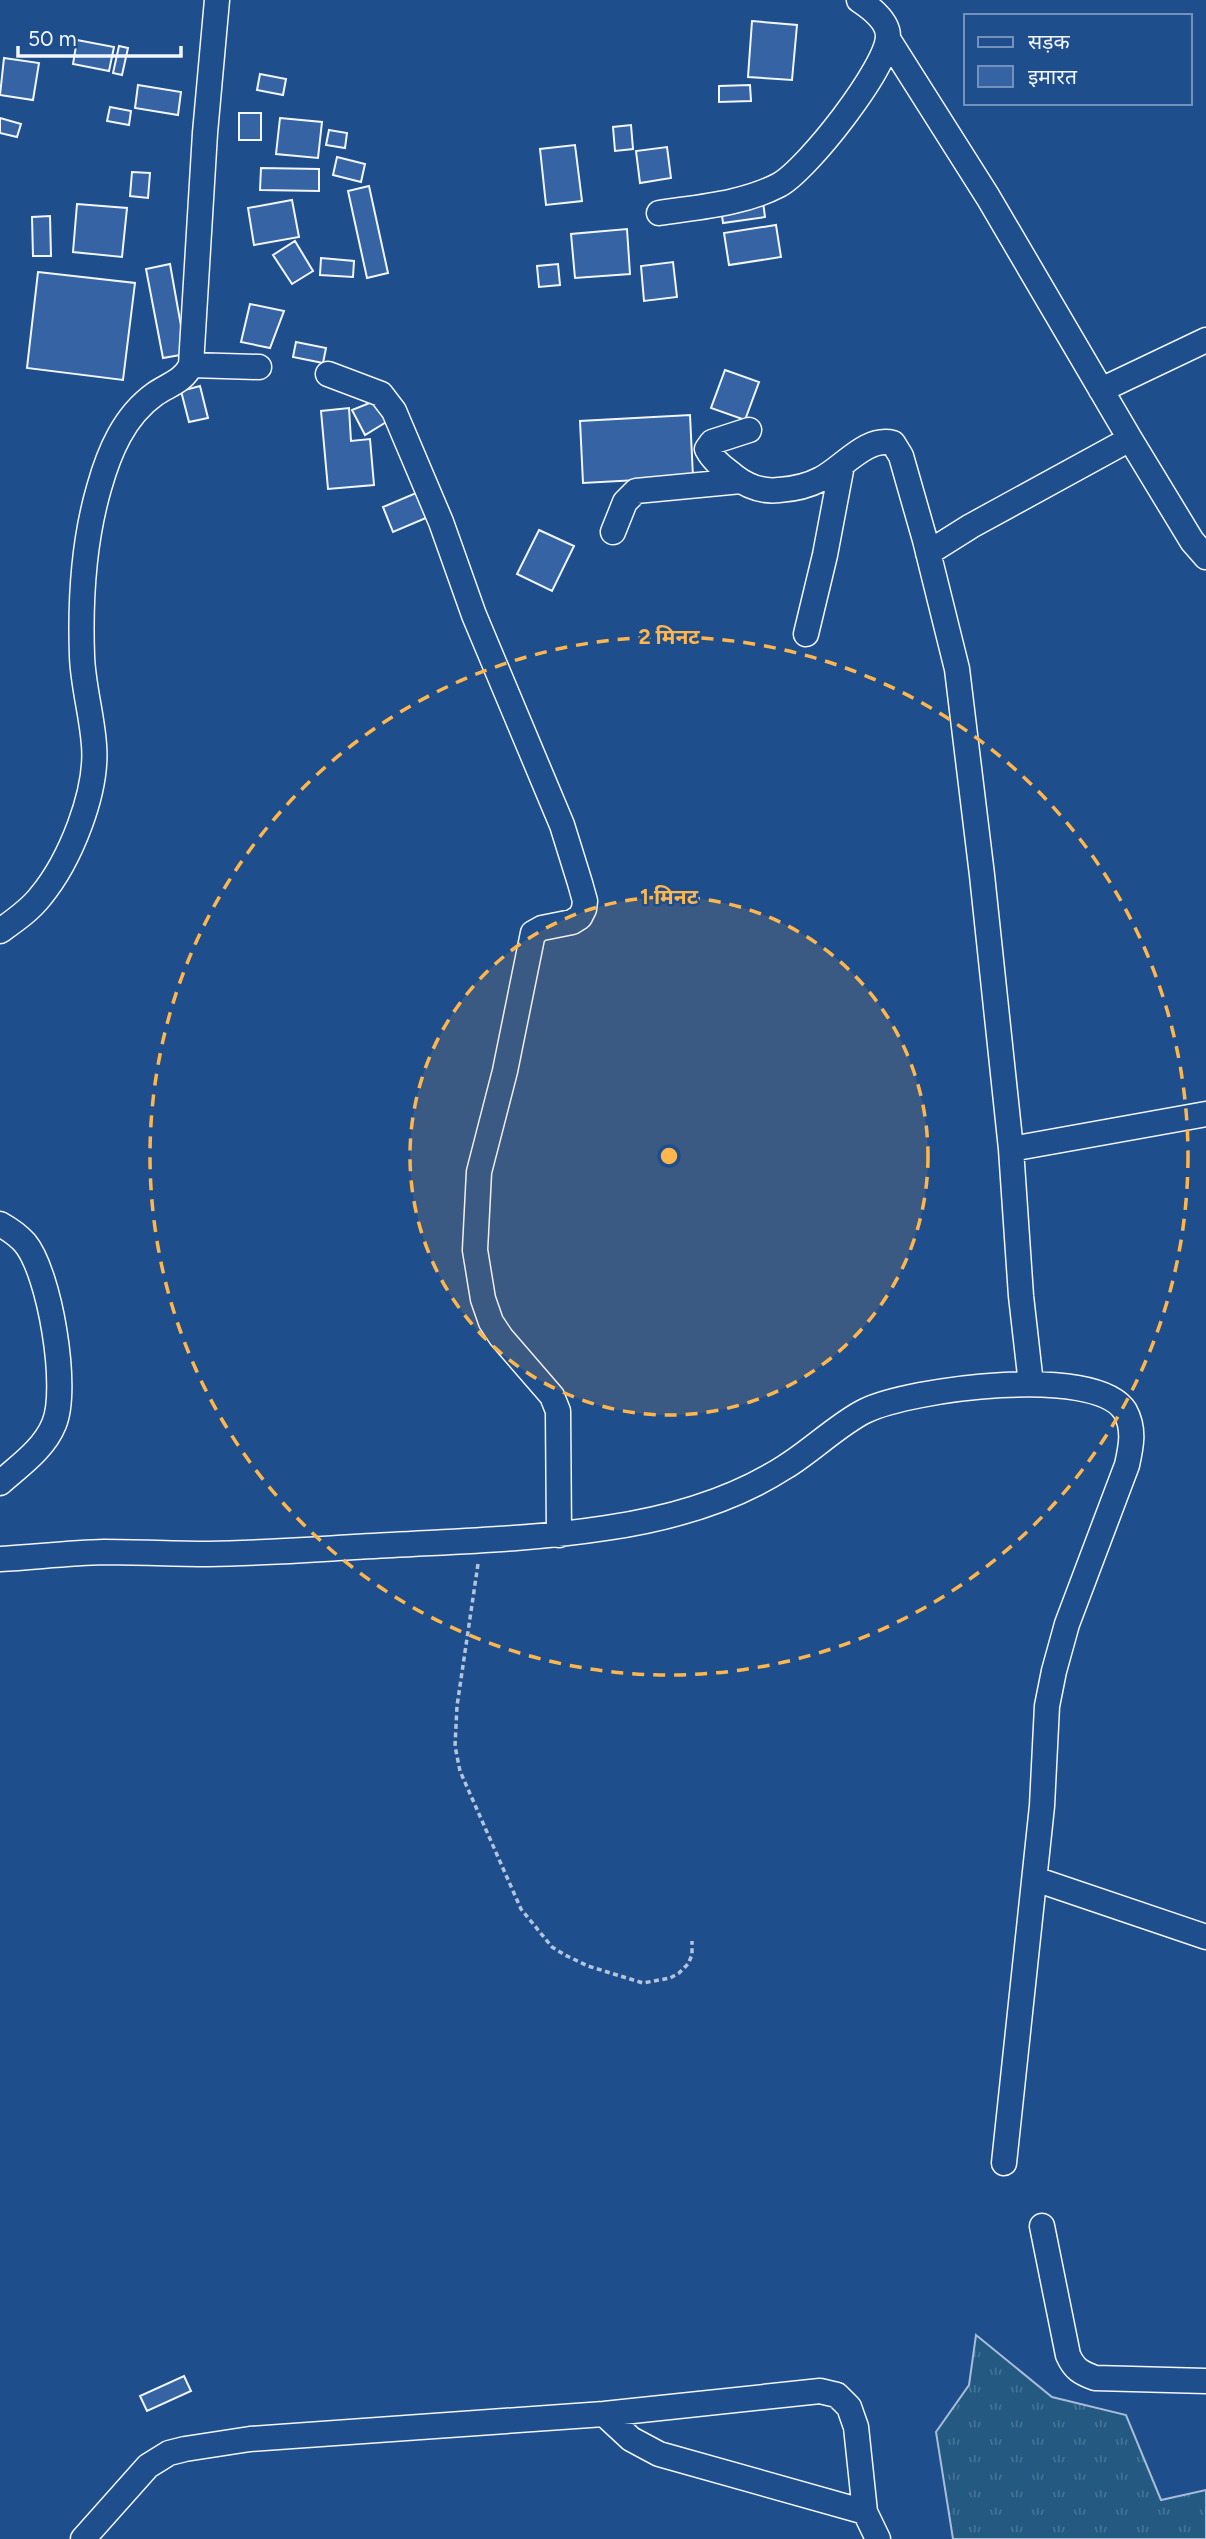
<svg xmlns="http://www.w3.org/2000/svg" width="1206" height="2539" font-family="Figtree,'Noto Sans Devanagari',sans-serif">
<defs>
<pattern id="grass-tufts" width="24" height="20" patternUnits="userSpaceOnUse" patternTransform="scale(1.75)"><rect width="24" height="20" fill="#245a82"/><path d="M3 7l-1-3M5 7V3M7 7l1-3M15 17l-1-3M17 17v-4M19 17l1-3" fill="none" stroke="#447295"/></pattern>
</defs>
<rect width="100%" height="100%" fill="#1f4e8c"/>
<path fill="url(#grass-tufts)" stroke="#a8bbd7" stroke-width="2" d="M976,2335L1052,2397L1126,2415L1161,2500L1206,2490V2539H953L936,2432L969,2385Z"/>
<path fill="#3563a3" stroke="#f2f6ff" stroke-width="2" d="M752,21L797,25L792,80L748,77Z
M77,40L114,47L109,71L73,64Z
M119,46L128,48L122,75L113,73Z
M4,58L39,63L33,100L0,95Z
M260,74L286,79L283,95L257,90Z
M138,85L181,92L178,115L135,108Z
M750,85L751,101L719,102V86Z
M110,107L131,111L129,125L107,121Z
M239,113H261V140H239Z
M0,118L21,124L17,137L0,133Z
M280,118L322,122L318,158L276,154Z
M631,125L633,149L615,151L613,127Z
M329,130L347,133L345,148L326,145Z
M575,145L582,201L546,205L540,149Z
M667,147L671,178L640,183L636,151Z
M337,157L365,164L361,182L333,175Z
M261,168L319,169V191L260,190Z
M132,172L150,173L148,198L130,196Z
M369,186L388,273L367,278L348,191Z
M292,200L299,237L254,245L248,208Z
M763,202L765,217L723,223L721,208Z
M77,204L127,208L122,257L73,252Z
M50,216L51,256H33L32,217Z
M776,225L781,257L729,265L724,233Z
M627,229L630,274L575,278L571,234Z
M295,241L313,271L292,284L273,255Z
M321,258L354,261L353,277L320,275Z
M673,262L677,297L644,301L641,266Z
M170,264L186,354L163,358L146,269Z
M558,264L560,285L539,287L537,266Z
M38,272L135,283L123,380L27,368Z
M250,304L284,311L270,348L241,342Z
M296,342L326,348L323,363L293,357Z
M725,370L759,382L745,420L711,408Z
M200,386L208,418L189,422L181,391Z
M377,400L388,421L365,435L352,410Z
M349,408L351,441L370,439L374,485L328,489L321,411Z
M690,415L693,477L583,483L580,421Z
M416,493L426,518L393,532L383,507Z
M539,530L574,546L552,591L517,574Z
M184,2376L191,2391L147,2411L140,2396Z"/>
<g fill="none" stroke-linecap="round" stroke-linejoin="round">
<defs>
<path id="minor" d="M888,39L988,197L1130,439L1192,541L1206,557
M659,213C698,207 743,204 779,185C807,170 888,67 888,36C888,21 871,8 859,0
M191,365L259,367
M328,374L381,394L394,411L441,522L474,615L562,825L580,883L585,901L584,909L580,917L572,922L542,928L533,933L505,1071L479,1172L475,1250L483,1299L491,1322L501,1337L552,1396L558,1411L559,1535
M1101,390L1206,340
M749,430L712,442L707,449C713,461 724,468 734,476C748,487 762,492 779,490C794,489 808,486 821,479C843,468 866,436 893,443L901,456L925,540L957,669L982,875L1011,1149L1021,1296L1031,1384
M613,532L625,502L636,491L741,481
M928,553L971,526L1130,439
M806,634L825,555L842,465
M0,931C14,921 29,911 40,897C70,861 98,792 94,745C92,715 83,686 82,656C80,599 83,543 99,488C109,452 124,416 155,394C168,385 184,381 191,365L205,133L217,0
M1011,1149L1206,1114
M0,1224C9,1229 18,1235 25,1243C50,1273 69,1389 54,1424C44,1449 19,1466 0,1483
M0,1559C35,1557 69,1553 104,1552C139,1552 174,1554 208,1554C270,1553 331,1548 392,1545C464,1541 535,1539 606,1528C668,1519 732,1501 785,1467C810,1452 840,1423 865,1411C910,1389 1095,1364 1125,1411C1135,1429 1131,1447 1127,1465L1067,1624L1054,1671L1047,1706L1042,1806L1004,2163
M1035,1879L1206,1937
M1042,2226L1068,2355C1074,2369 1081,2373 1095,2378L1206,2381
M604,2414L631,2439L659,2454L865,2512
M83,2539L148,2466L169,2453L185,2449L250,2439L604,2414L820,2391L837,2395L849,2407L856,2427L865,2512L878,2539"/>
</defs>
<use href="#minor" stroke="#f2f6ff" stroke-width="27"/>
<path stroke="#b3c4dc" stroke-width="3.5" stroke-dasharray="5 3.5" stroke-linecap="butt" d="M478,1564L457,1706L455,1746L460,1771L521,1909L552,1947L565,1955L588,1966L643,1983L670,1978L679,1973L688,1964L692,1955V1941"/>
<use href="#minor" stroke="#1f4e8c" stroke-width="24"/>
</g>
<circle cx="669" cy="1156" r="259" fill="#ffb74d" fill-opacity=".12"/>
<g fill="none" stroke="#ffb74d" stroke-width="3.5" stroke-dasharray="12 9">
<circle cx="669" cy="1156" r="259"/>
<circle cx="669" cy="1156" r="519"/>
</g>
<circle cx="669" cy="1156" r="10" fill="#ffb74d" stroke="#1f4e8c" stroke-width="3.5"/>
<g font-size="21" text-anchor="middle" font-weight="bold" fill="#ffb74d" stroke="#1f4e8c" stroke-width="5" stroke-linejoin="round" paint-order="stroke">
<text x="669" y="644">2 मिनट</text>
<text x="669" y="904">1 मिनट</text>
</g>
<rect x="964" y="14" width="228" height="91" fill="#1f4e8c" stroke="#7391ba" stroke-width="2"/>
<rect x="978" y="37" width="35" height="10" fill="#1f4e8c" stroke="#7391ba" stroke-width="2"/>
<text x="1028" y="49" font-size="21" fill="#f2f6ff">सड़क</text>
<rect x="978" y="66" width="35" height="21" fill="#3563a3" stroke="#7391ba" stroke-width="2"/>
<text x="1028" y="84" font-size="21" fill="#f2f6ff">इमारत</text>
<path d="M18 46v10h163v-10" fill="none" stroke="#f2f6ff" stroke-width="3.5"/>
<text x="28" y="46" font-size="21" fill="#f2f6ff" stroke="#1f4e8c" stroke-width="5" paint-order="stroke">50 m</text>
</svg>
